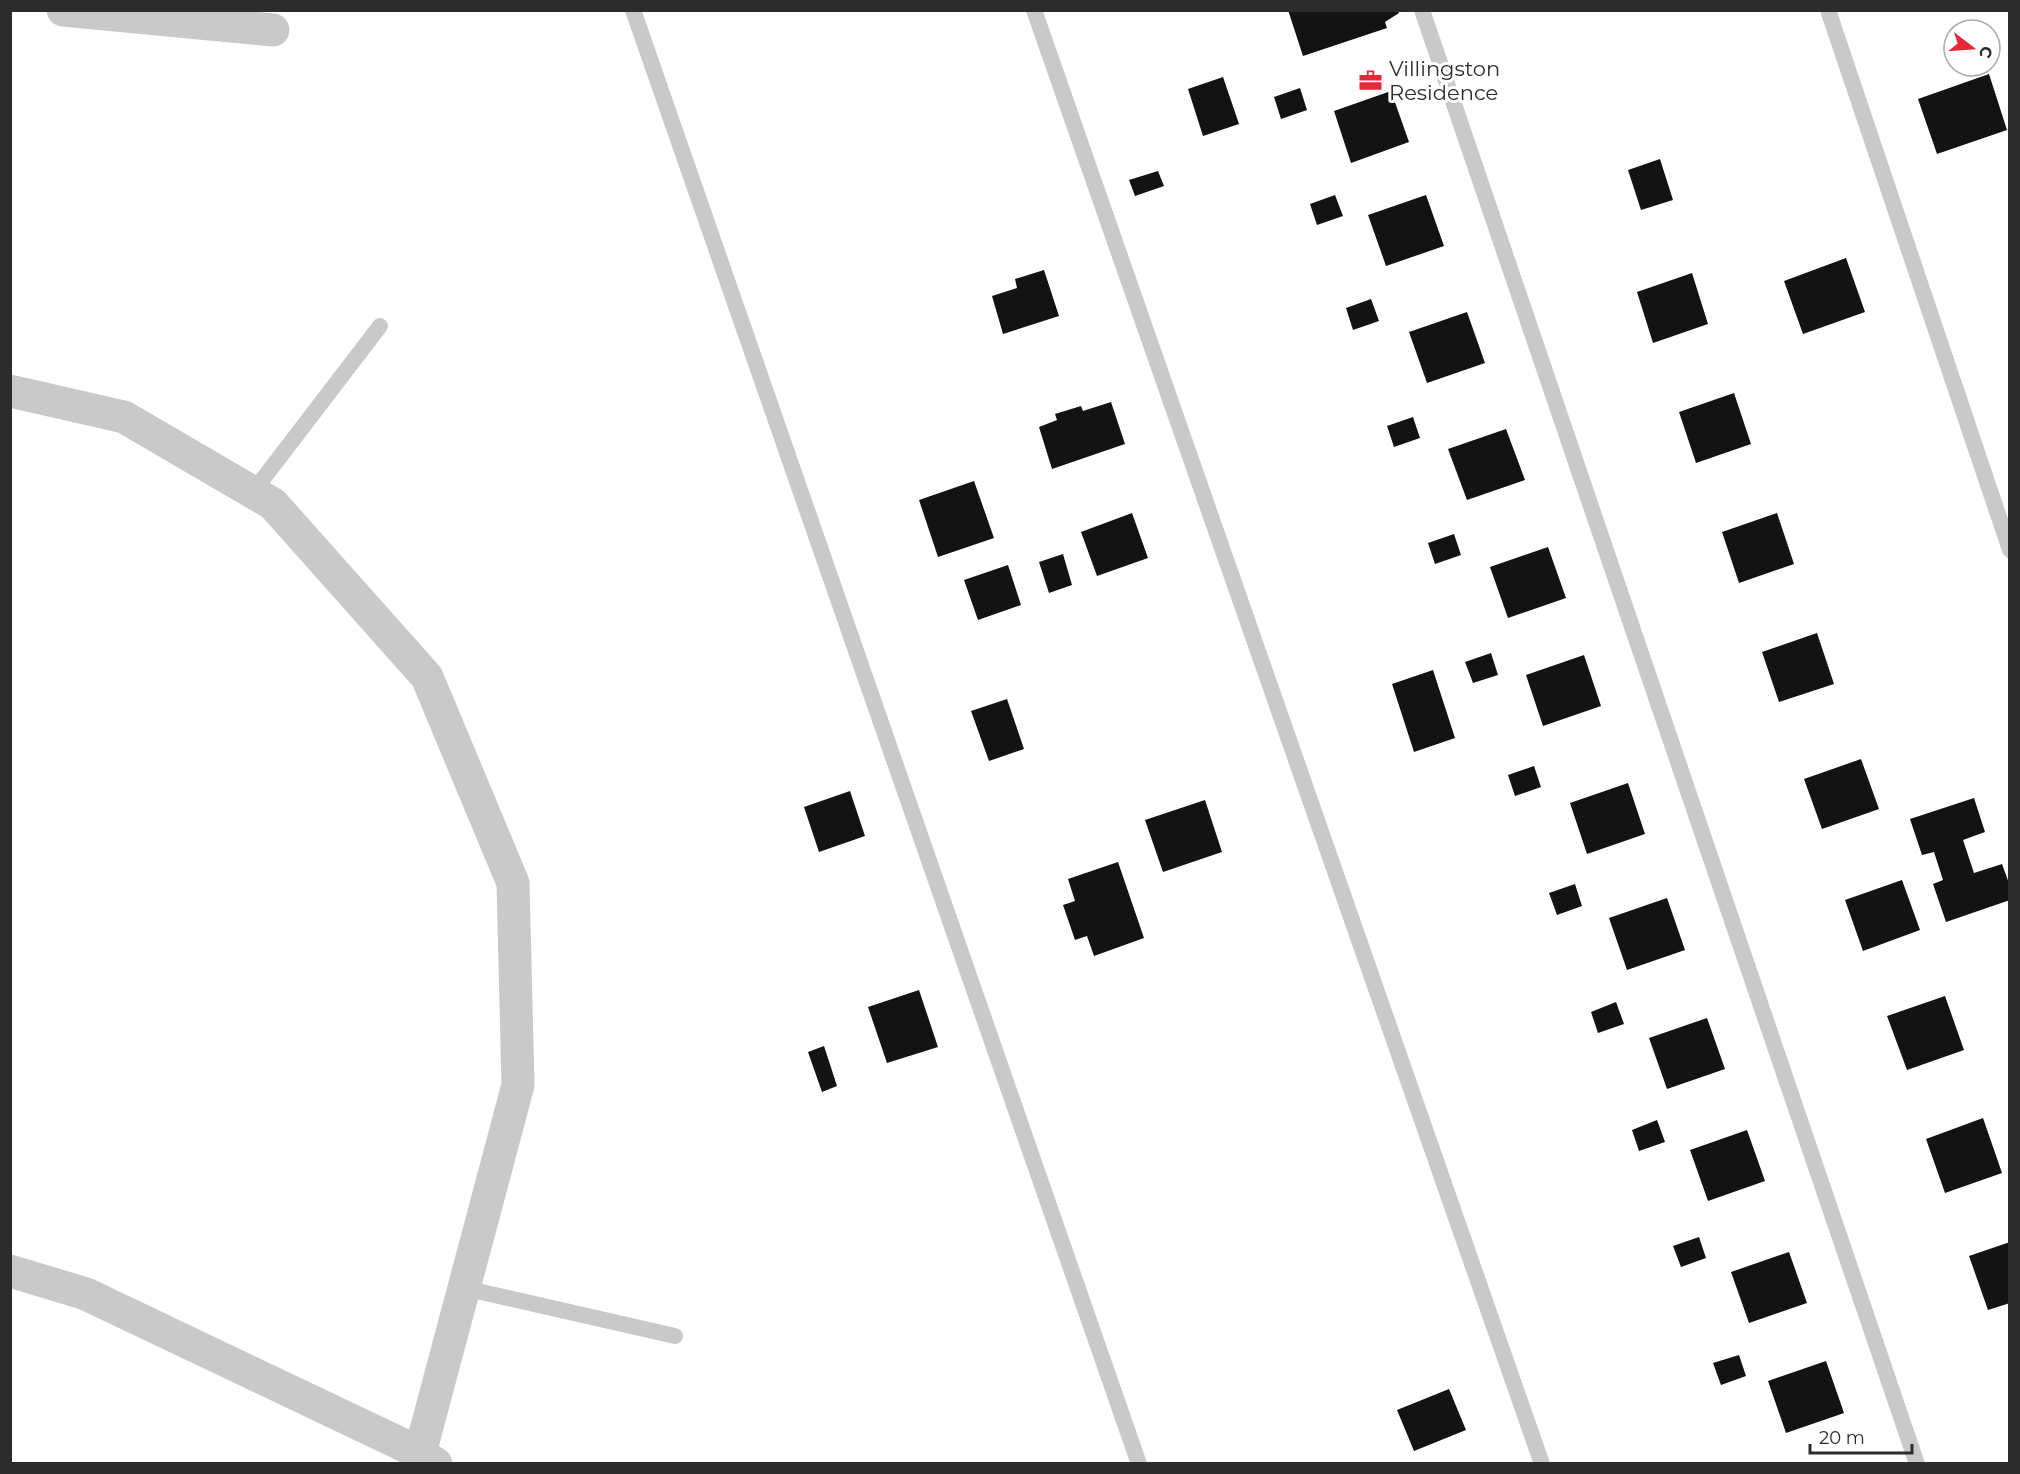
<svg xmlns="http://www.w3.org/2000/svg" width="2020" height="1474" font-family="Montserrat,sans-serif">
<rect width="100%" height="100%" fill="#fff"/>
<path fill="#131313" d="M1288,10H1398L1399,13L1385,22L1387,28L1303,56Z
M1989,74L2007,130L1937,154L1918,99Z
M1223,77L1239,124L1203,136L1188,89Z
M1300,88L1307,110L1281,119L1274,97Z
M1391,91L1409,142L1351,163L1334,111Z
M1660,159L1673,200L1641,210L1628,170Z
M1158,171L1164,186L1135,196L1129,180Z
M1335,195L1343,216L1317,225L1310,204Z
M1426,195L1444,246L1386,266L1368,215Z
M1846,258L1865,312L1803,334L1784,281Z
M1044,270L1059,316L1003,334L992,296L1017,288L1015,279Z
M1692,273L1708,324L1653,343L1637,292Z
M1371,299L1379,321L1353,330L1346,308Z
M1467,312L1485,363L1427,383L1409,332Z
M1734,393L1751,444L1696,463L1679,412Z
M1111,402L1125,444L1052,469L1039,427L1057,420L1055,414L1081,406L1083,411Z
M1413,417L1420,438L1394,447L1387,426Z
M1506,429L1525,480L1467,500L1448,449Z
M974,481L994,538L938,557L919,500Z
M1132,513L1148,558L1097,576L1081,532Z
M1777,513L1794,564L1739,583L1722,532Z
M1454,534L1461,555L1435,564L1428,543Z
M1548,547L1566,598L1508,618L1490,567Z
M1063,554L1072,585L1049,593L1039,562Z
M1008,565L1021,605L978,620L964,580Z
M1817,633L1834,684L1779,702L1762,652Z
M1491,653L1498,675L1473,683L1465,662Z
M1584,655L1601,706L1543,726L1526,675Z
M1433,670L1455,738L1414,752L1392,684Z
M1007,699L1024,749L989,761L971,711Z
M1861,759L1879,809L1822,829L1804,779Z
M1534,766L1541,787L1515,796L1508,775Z
M1628,783L1645,834L1587,854L1570,803Z
M850,791L865,836L819,852L804,807Z
M1974,798L1985,832L1963,840L1974,873L2002,864L2010,886V900L1946,922L1933,884L1943,880L1934,852L1922,855L1910,819Z
M1205,800L1222,852L1163,872L1145,820Z
M1118,862L1144,938L1094,956L1087,936L1075,940L1063,905L1075,901L1068,879Z
M1902,880L1920,930L1863,951L1845,900Z
M1575,884L1582,906L1557,915L1549,893Z
M1667,898L1685,950L1627,970L1609,918Z
M919,990L938,1047L887,1063L868,1007Z
M1945,996L1964,1050L1907,1070L1887,1016Z
M1616,1002L1624,1024L1598,1033L1591,1012Z
M1707,1018L1725,1069L1667,1089L1649,1038Z
M824,1046L837,1086L822,1092L808,1052Z
M1983,1118L2002,1173L1945,1193L1926,1139Z
M1657,1120L1665,1142L1639,1151L1632,1130Z
M1747,1130L1765,1181L1708,1201L1690,1150Z
M1699,1237L1706,1258L1681,1267L1673,1246Z
M2010,1242V1303L1988,1310L1969,1256Z
M1789,1252L1807,1303L1749,1323L1731,1272Z
M1739,1355L1746,1376L1721,1385L1713,1363Z
M1826,1361L1844,1413L1786,1433L1768,1381Z
M1449,1389L1466,1430L1414,1451L1397,1410Z"/>
<g fill="none" stroke-linecap="round" stroke-linejoin="round">
<path stroke="#c9c9c9" stroke-width="16" d="M633,10L1139,1464
M1034,10L1542,1464
M1422,10L1917,1464
M1828,10L2010,550
M253,492L380,326
M464,1288L675,1336"/>
<path stroke="#c9c9c9" stroke-width="33" d="M63,10L273,30
M10,391L124,417L273,504L427,677L513,883L518,1085L420,1453L415,1464
M10,1271L86,1294L420,1453L436,1464"/>
</g>
<defs>
<symbol id="office-bare" viewBox="-9 -9 18 18"><path d="M-6-3h4V-5.5h4V-3h4V5H-6ZM-1-4.5V-3h2v-1.5ZM-6 0V1H6V0Z" fill="#e9273b" stroke="#fff" stroke-width="2.5" paint-order="stroke"/></symbol>
</defs>
<g fill-rule="evenodd">
<use href="#office-bare" x="1354" y="64" width="33" height="33"/>
</g>
<g text-anchor="middle" stroke-width="6" stroke-linejoin="round" paint-order="stroke">
<g font-size="21" fill="#2c2c2c" stroke="#fff" text-anchor="start">
<text x="1389" y="76">Villingston<tspan x="1389" dy="24">Residence</tspan></text>
</g>
</g>
<rect width="2020" height="1474" fill="none" stroke="#2c2c2c" stroke-width="24"/>
<g transform="translate(1972 48) rotate(107)"><circle r="28" fill="#ffffff" stroke="#ababab" stroke-width="1.5"/>
<path d="M0-4.5L10 22L0 15L-10 22Z" fill="#e9273b"/>
<text y="-9" font-size="16" font-weight="bold" text-anchor="middle" fill="#2c2c2c">С</text>
</g>
<path d="M1810 1444v9h102v-9" fill="none" stroke="#2c2c2c" stroke-width="3"/>
<text x="1819" y="1444" font-size="18" fill="#2c2c2c" stroke="#ffffff" stroke-width="4.5" paint-order="stroke">20 m</text>
</svg>
